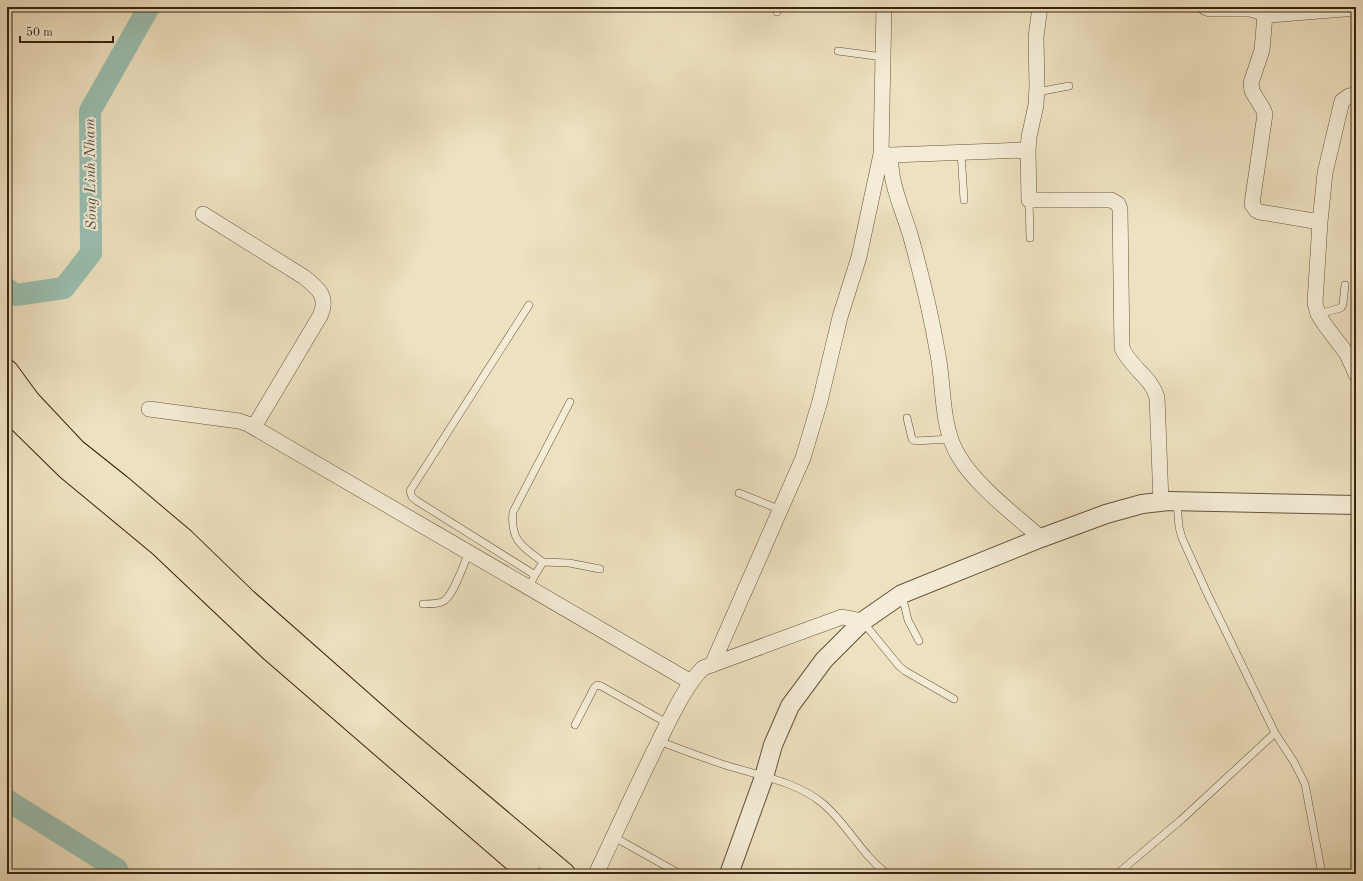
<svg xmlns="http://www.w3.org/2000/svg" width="1363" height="881" font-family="'Old Standard TT',serif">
<rect width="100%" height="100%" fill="#eee1c0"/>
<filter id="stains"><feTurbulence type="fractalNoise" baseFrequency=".005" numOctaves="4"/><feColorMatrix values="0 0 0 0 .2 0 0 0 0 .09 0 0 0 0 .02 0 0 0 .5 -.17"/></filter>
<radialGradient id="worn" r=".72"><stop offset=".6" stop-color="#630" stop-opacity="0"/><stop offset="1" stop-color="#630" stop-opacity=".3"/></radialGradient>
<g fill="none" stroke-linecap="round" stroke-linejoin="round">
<path stroke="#9abeaf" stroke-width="22" d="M7,289L16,295L64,288L91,253L90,111L149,7
M7,800L117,869L119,874"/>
<defs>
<path id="service" d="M777,12V7
M838,51L883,57
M1037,92L1069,86
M961,152L964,200
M1029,200L1030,238
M529,305L410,491L412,497L417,501L535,575L529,587
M1318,314L1341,308L1343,304L1345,285
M907,418L912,439L915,441L951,439
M739,493L781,510
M543,562C522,547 510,540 513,512L570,402
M535,575L543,562L569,563L600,569
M902,595L908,620L919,641
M423,604C429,604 437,604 442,602C453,598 464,563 469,552
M863,622L899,666L905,671L954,699
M575,725L594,688L597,685L601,686L667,723
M1275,733L1294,762L1305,784L1322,874
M659,741C680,749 701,757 722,764C755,775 793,780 821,802C847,823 860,853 887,874
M614,837L680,874
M1117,874L1181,820L1275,733L1207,593L1182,538L1179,527L1177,502"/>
<path id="minor" d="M884,7L881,154L891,155C889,181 902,208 910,234C921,273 931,314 938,355C944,386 941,427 958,455C975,485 1015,515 1041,538
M1040,7L1036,37L1037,86L1036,105L1029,137L1028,150L1029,200H1111L1118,204L1120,209L1122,348C1130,367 1151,377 1157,397L1161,502
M1205,7L1210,9H1250C1257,10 1263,15 1270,15L1356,8
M1265,15L1262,50L1251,83L1252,91L1263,109L1265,114L1252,204L1256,210L1260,212L1320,222
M1356,95L1349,96L1342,101L1325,173L1320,222L1315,303L1318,314L1325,325L1347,354L1356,374
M891,155L1028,150
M203,214L304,277C318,288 329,297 320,316L254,427
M149,409L239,421L248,424L691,682
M712,665L803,458L820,401L840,317L859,257L881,154
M596,874C617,830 637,785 659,741C670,719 686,684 703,668L842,617L863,621"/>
<path id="tertiary" d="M729,874L764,777L773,745L790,706L824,660L863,621L902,594L1041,538L1106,514L1142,504L1169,501L1356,505"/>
<path id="trunk" d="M7,371L29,401L75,450L119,485L184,540L246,600L399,735L564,874
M7,407L12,414L67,468L160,545L272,651L530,874"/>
</defs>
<use href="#service" stroke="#66533b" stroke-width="8"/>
<use href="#minor" stroke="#66533b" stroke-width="16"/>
<use href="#tertiary" stroke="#66533b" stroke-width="20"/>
<use href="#trunk" stroke="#38240f" stroke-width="24"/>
<use href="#service" stroke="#f4ecd6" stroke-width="7"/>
<use href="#minor" stroke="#f4ecd6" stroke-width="15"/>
<use href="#tertiary" stroke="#f4ecd6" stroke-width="18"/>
<use href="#trunk" stroke="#eee1c0" stroke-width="22"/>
</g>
<g text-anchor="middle" stroke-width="4" stroke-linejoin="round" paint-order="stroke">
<g font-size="15" font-style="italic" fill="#55523f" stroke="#f4ecd6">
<text transform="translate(90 174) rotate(-91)" y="5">Sông Linh Nham</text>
</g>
</g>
<rect width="1363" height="881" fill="none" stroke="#eee1c0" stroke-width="24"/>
<rect x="8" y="8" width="1347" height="865" fill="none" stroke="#38240f" stroke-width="2"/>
<rect x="12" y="12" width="1339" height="857" fill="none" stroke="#38240f"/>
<path d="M20 36v6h93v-6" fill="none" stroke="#38240f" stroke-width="2"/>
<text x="26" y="36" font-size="12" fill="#38240f" stroke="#f4ecd6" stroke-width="3" paint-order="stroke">50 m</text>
<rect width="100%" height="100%" filter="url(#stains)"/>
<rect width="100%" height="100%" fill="url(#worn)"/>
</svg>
